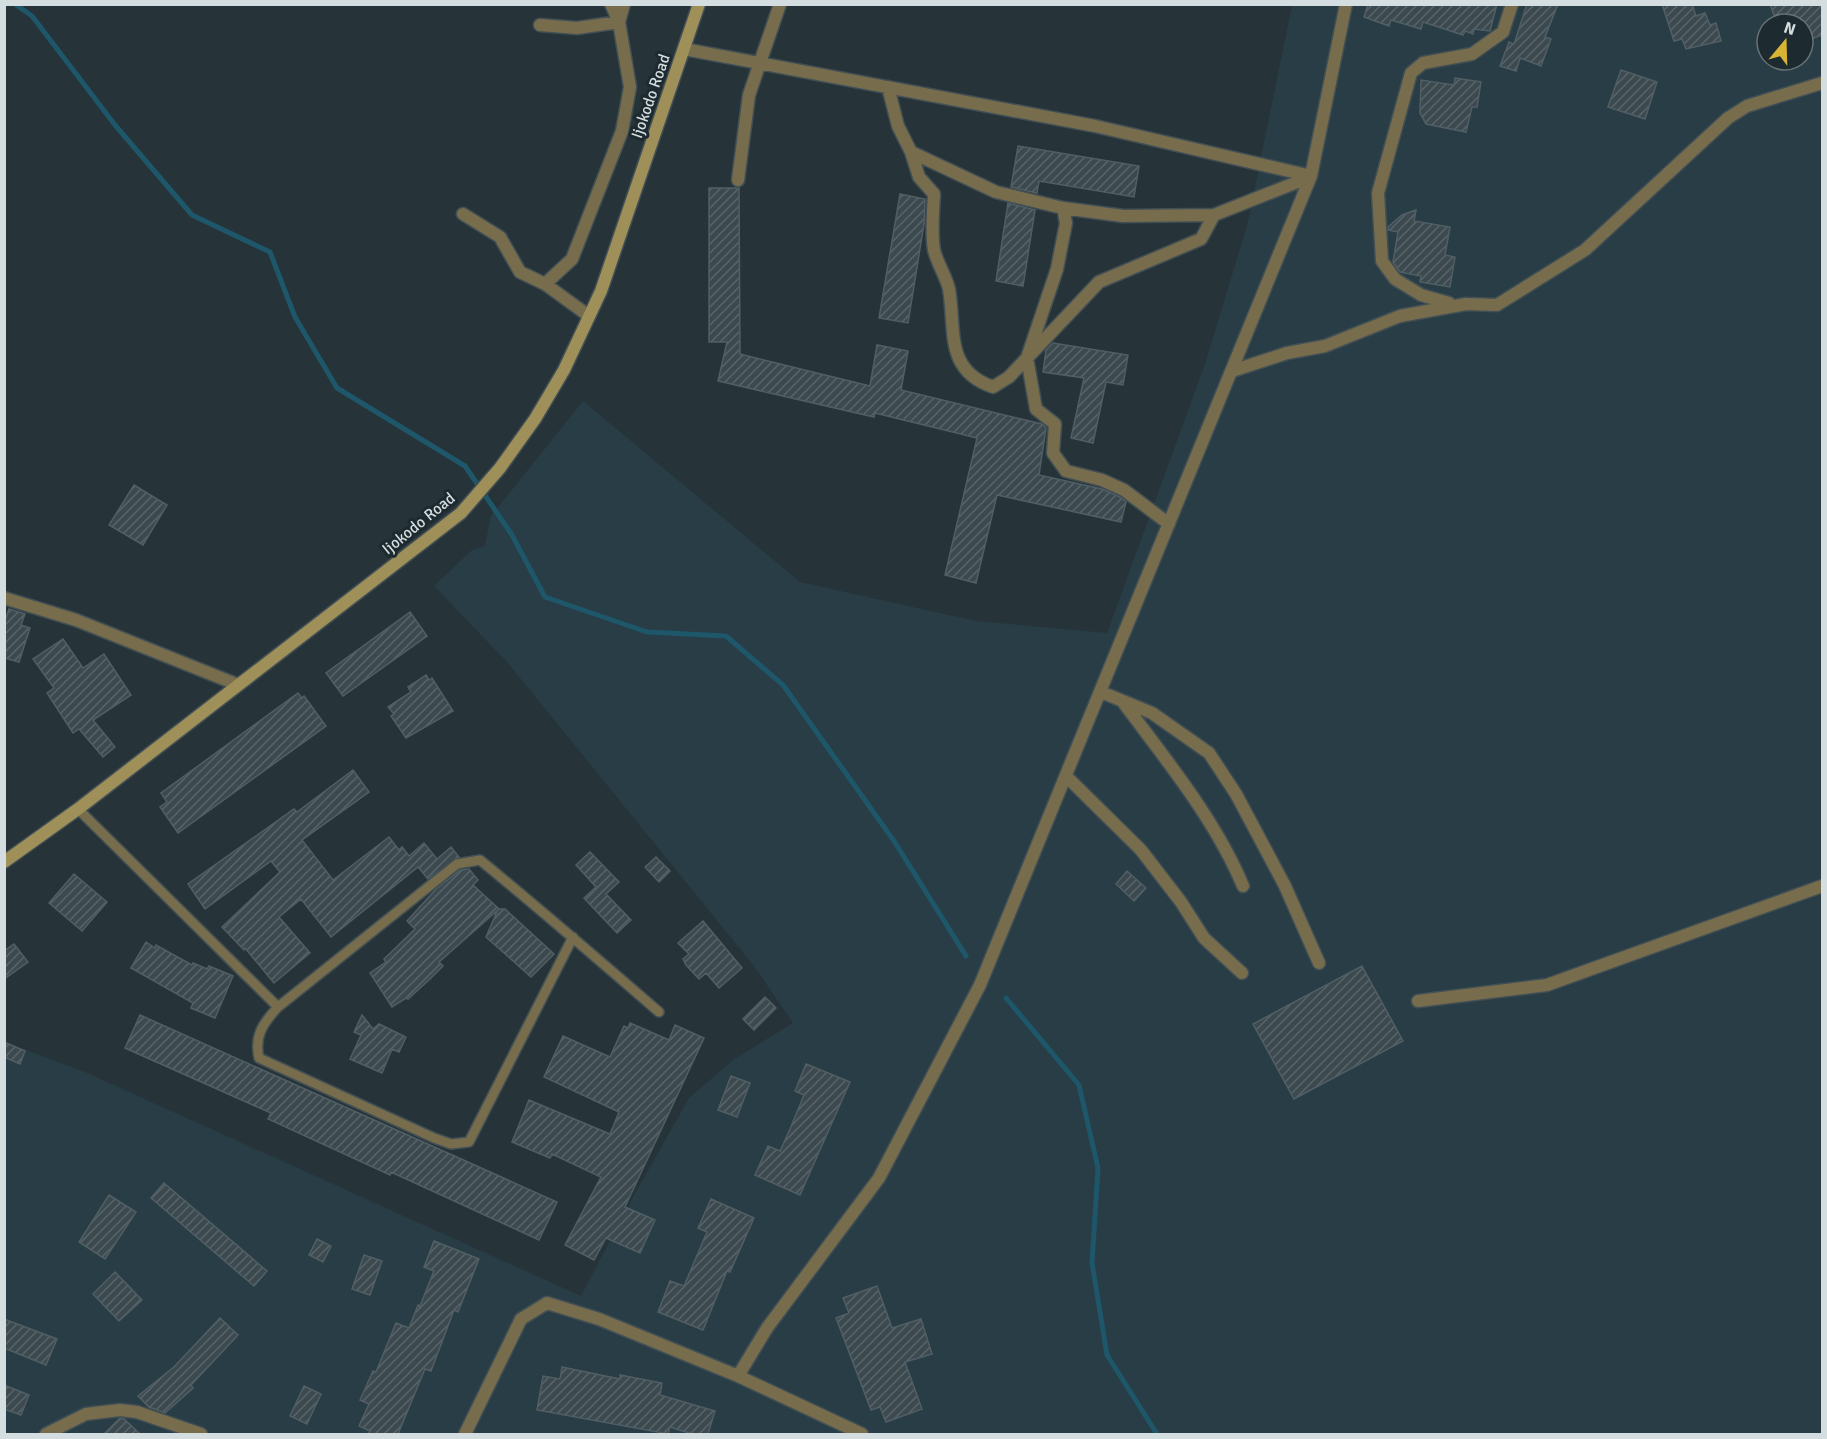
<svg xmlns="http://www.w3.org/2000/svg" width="1827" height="1439" font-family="Signika,sans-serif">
<defs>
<pattern id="building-hatch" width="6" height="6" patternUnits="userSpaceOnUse" patternTransform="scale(1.5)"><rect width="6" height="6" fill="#3c4a50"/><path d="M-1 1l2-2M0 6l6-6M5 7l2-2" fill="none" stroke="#576469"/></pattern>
</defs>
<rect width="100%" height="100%" fill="#263439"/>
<path fill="#283d46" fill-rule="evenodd" d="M1292,5H1822V1434H5L4,1042L85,1072L581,1296L633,1197L689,1098L733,1060L793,1023L754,966L508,663L434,586L472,550L485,546L491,516L583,401L800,582L976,621L1107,633L1205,364L1247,226ZM1767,24H1803V60H1767Z"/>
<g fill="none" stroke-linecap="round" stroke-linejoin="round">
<path stroke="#1e566a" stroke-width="5" d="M15,4L32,16L115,125L192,215L270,252L295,317L337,388L465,466L512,535L545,597L647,632L726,636L783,685L894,841L966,956
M1006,998L1079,1085L1098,1168L1092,1263L1107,1355L1157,1434"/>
</g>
<path fill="url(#building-hatch)" stroke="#515f65" stroke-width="1.5" d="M1368,4H1497L1490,31L1474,29L1473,34L1465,31L1463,35L1423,22L1421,29L1391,20L1389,26L1364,17Z
M1527,4H1558L1545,37L1551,39L1541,66L1520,58L1516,71L1500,66L1509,42L1514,44Z
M1662,4H1692L1696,16L1705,13L1710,25L1716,23L1721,41L1686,49L1682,39L1674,41Z
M1770,4H1822V35L1803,42V24H1777Z
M1621,70L1657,82L1645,119L1608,107Z
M1455,78L1481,82L1477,107H1472L1466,132L1426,124L1420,113L1421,80L1454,85Z
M1018,146L1139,166L1134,197L1039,181L1037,193L1011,187Z
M709,188H739L740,354L870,386L877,345L908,351L901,390L1042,424L1046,428L1039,475L1102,489L1120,497L1126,502L1121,522L997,495L976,583L945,575L977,438L875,413L874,417L718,381L727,342H709Z
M900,194L925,199L924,224L908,323L879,318Z
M1008,203L1035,210L1023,286L996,281Z
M1416,210L1414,221L1450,227L1445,255L1455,257L1450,287L1420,282L1421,276L1400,272L1393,262L1398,232L1388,230V227L1402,215Z
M1053,343L1128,355L1123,385L1106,382L1093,443L1071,438L1084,378L1043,372L1046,350Z
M134,485L167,505L143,545L109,525Z
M9,609L25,614L21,625L30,628L19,662L4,658V624Z
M410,612L427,636L343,696L326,673Z
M63,639L83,668L104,654L131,695L93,720L115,747L103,757L79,729L73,733L47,693L54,688L33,659Z
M426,675L429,680L432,678L453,711L406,738L391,716L394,714L388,707L411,692L408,687Z
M298,693L302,698L304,696L326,726L178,833L160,807L167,802L161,793Z
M353,770L369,792L302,840L333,880L389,837L399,850L402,847L409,856L424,843L437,859L451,847L459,857L428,879L418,867L331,937L301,899L279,917L310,953L274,983L245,948L244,950L222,927L280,872L271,861L205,909L188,884L294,809L297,812Z
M590,852L619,882L606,894L631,920L617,933L584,898L596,887L576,865Z
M656,857L670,871L659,882L645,867Z
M469,869L478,880L473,885L499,909L439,962L443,966L430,979L408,999L406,998L392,1007L370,973L386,962L384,959L415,929L407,921L436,889L460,870Z
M1127,871L1146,888L1134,901L1116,884Z
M74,874L107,902L82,931L49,903Z
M498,909H505L554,954L531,977L486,937Z
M703,921L742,968L719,988L706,973L699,979L686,965L683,959L689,954L678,943Z
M146,942L155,948L156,945L192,965L193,963L207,969L209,966L233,976L215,1018L191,1008L193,1003L131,968Z
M14,944L28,962L4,979V951Z
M1362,966L1403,1041L1294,1099L1253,1024Z
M765,997L776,1008L754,1030L743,1019Z
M140,1015L557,1202L539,1240L391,1172L390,1175L268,1119L271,1113L125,1048Z
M362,1015L373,1029L379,1024L406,1037L399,1052L392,1049L382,1073L350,1059L361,1035L354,1032Z
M630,1023L669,1040L675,1025L704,1038L625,1207L655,1220L640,1253L606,1238L594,1260L565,1245L601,1177L552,1154L550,1158L512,1142L529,1100L610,1134L619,1112L544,1077L563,1036L610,1057L624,1026L628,1028Z
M4,1042L25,1051L20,1064L4,1057Z
M806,1064L850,1082L800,1195L755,1175L768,1146L780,1151L790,1129L804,1095L795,1091Z
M731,1076L750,1083L737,1117L718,1110Z
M164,1183L267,1271L254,1286L151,1198Z
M109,1195L136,1212L105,1259L79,1242Z
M711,1199L754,1218L730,1272L727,1271L703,1330L658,1312L670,1281L684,1286L707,1232L698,1228Z
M317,1239L331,1246L323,1262L309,1255Z
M434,1241L479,1259L458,1312L454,1310L431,1371L425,1369L398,1434H368L370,1431L359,1426L369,1404L360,1400L373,1371L376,1372L396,1323L409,1328L418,1305L420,1306L434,1271L424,1267Z
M364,1255L382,1261L370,1295L352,1289Z
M115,1272L142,1300L119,1321L93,1294Z
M877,1286L892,1328L921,1319L932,1354L905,1362L922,1409L886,1422L880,1407L871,1410L836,1318L849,1313L843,1298Z
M220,1318L238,1335L191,1385L193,1388L165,1413L149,1407L138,1396L174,1367Z
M4,1319L57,1339L46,1365L4,1348Z
M562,1367L620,1379V1375L662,1383L660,1395L715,1411L708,1434H692L670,1427L668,1434L537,1410L543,1376L560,1379Z
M4,1385L29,1395L21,1415L4,1409Z
M304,1386L321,1394L307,1424L290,1416Z
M120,1418L124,1419L140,1434H104Z"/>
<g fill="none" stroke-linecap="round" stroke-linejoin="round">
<defs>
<path id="service" d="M78,809L278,1007
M573,937L469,1142L451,1144L434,1138L259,1058C254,1036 263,1023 278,1007L457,864L480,860C540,909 599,960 659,1012"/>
<path id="minor" d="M540,25L577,28L619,22L611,4
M684,49L1095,126L1311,176L1346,4
M888,87L898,126L911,152L996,192L1063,208L1123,216L1214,215L1310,177
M911,152L919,177L934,194C933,212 931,233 934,250C937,263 946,276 949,289C956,330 944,370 993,387L1009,377L1027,358L1057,269L1066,223L1063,208
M738,180L749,95L780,4
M463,214L500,237L520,272L545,284
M1449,303L1421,295L1395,279L1382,261L1378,193L1411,73L1423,63L1472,54L1503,32L1512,4
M589,316L545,284L572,259L622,131L630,87L619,22L624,4
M1232,371L1287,353L1325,346L1400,316L1466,304L1497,305L1585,250L1728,118L1747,106L1822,83
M1169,524L1124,490L1102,480L1066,471L1053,453L1055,424L1036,409L1027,358L1099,282L1201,239L1214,215
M4,598L76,620L236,684
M1101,692L1152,713L1209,753L1236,794L1285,886L1319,963
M1123,702C1166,760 1215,819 1243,886
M1066,776L1141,850L1181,902L1204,938L1242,973
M1418,1001L1547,985L1822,886
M46,1434L86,1414L120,1410L137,1412L201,1434
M465,1434L521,1319L547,1303L599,1319L738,1376
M862,1434L738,1376L767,1328L879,1178L980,985L1311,176"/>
<path id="secondary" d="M4,862L78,809L461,513L500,468L535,419L564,370L601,291L699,4"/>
</defs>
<use href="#service" stroke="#424f54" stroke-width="12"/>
<use href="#minor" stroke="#424f54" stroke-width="15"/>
<use href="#secondary" stroke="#424f54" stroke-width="15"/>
<use href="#service" stroke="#776d4c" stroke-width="9"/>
<use href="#minor" stroke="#776d4c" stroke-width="12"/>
<use href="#secondary" stroke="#9f8f59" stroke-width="12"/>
</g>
<g text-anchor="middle" stroke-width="6" stroke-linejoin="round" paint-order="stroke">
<g font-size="16" fill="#d4dde0" stroke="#1d2a2f">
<text transform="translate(650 96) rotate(-71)" y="6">Ijokodo Road</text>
<text transform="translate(418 523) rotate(-39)" y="6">Ijokodo Road</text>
</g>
</g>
<rect width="1827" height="1439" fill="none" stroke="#d4dde0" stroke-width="12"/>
<g transform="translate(1785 42) rotate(19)"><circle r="28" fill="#1d2a2f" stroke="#667276" stroke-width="1.5"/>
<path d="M0-4.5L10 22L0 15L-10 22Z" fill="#d7b434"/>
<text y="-9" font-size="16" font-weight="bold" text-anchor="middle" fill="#d4dde0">N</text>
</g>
</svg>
